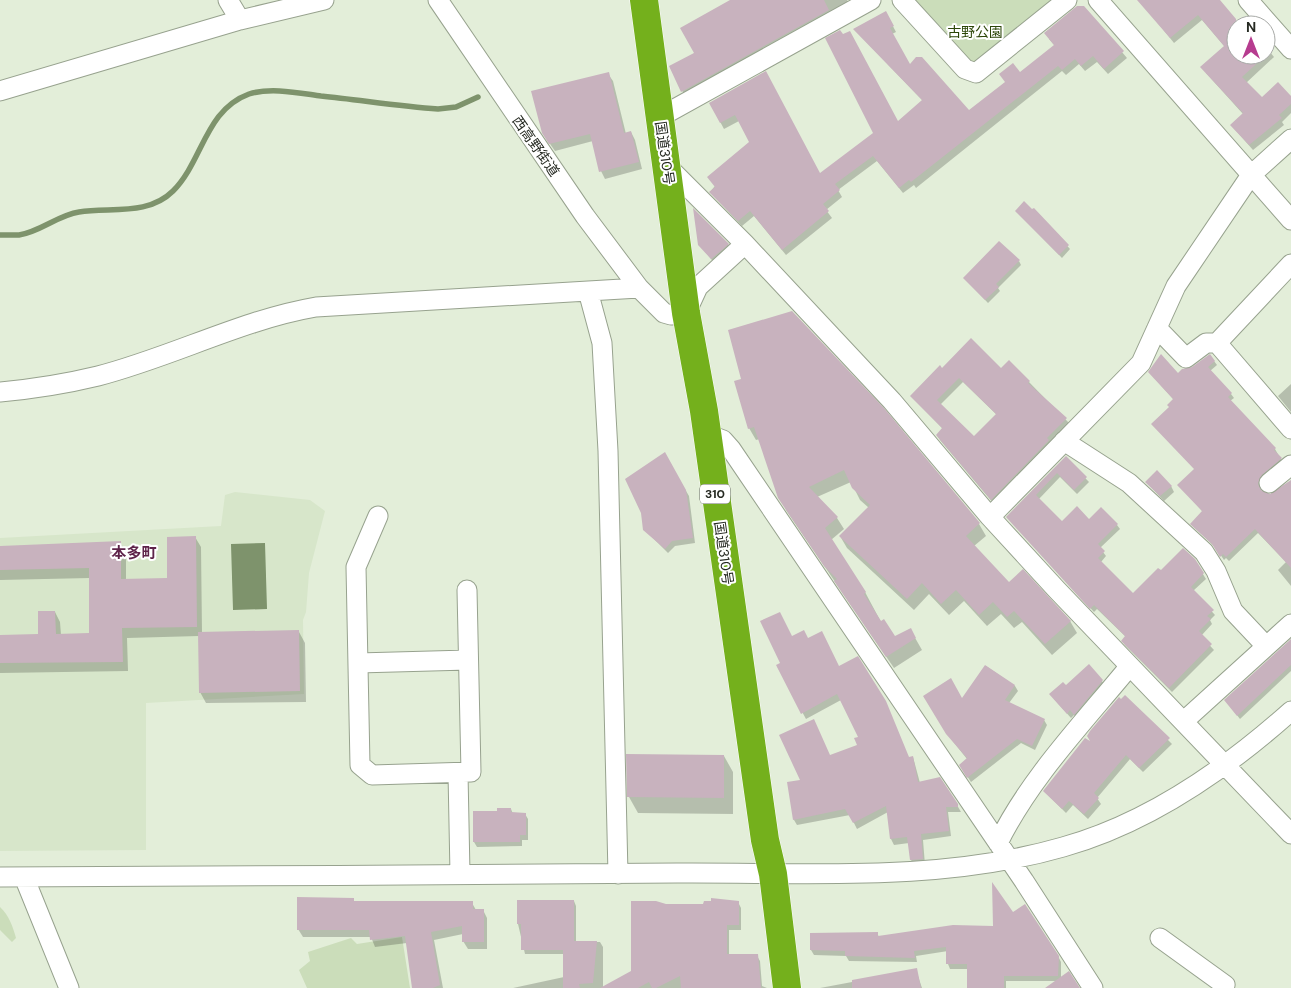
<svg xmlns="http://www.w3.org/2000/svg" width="1291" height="988" font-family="'DM Sans','Noto Sans JP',sans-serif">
<rect width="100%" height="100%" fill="#e3eed9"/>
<path fill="#d7e6ca" d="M235,492L310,500L325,511L309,573L306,612L303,620L304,694L146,703V850L0,851V538L221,526L225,495Z"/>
<path fill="#cbddba" d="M902,0H1064L976,73Z
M0,907C9,915 13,927 16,938L12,942L0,930Z
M402,937L410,988H307L299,970L310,961L308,952L351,938L357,944Z"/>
<path fill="#7e936c" d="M265,543L267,609L233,610L231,544Z"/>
<path fill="#0003" fill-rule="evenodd" d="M733,0H847L852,9L688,102L670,67L695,53Z
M1143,0H1218L1240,25H1236V55H1266V47L1274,57L1246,83L1262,99L1291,98V113L1282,122L1284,125L1253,150L1231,125L1243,114L1206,73L1225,47L1202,20L1174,43L1145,7Z
M1084,7L1127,58L1108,74L1097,62L1085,71L1079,64L1066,75L1062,71L916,188L914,185L903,193L877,161L838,190L842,197L826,210L832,218L786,255L754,216L742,226L710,192L751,142L739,121L724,129L710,103L765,73L819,175L898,122L923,101L855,30L886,13L896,32L892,34L910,66L969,112L1055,46L1049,39Z
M608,74L613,81L626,134L631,132L635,140L642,169L605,179L601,171L593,141L555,151L548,141Z
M1034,209L1070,249L1062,258L1016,211Z
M728,244L731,249L715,264L700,245Z
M1019,261L1021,265L998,288L1000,291L988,303L964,278Z
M1214,361L1217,365L1210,371L1231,394L1234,398L1230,401L1275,449L1283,463L1260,483L1261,492L1271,495L1291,481V586L1278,570L1286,562L1258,533L1229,561L1226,558L1224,560L1216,548L1191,524L1203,512L1179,485L1195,470L1170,408L1174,400L1149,372L1178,374Z
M942,370H1001L1029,382L1069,423L1049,443L1051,446L994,504L940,440L937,435L943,429L911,396ZM963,382L997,415L974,438L940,405Z
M736,382L883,409L979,524L986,536L974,546L1009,584L1070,621L1077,633L1052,655L1022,622L1014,628L1001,614L987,626L964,601L949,615L929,594L914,610L847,548L840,536L869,508L860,500L851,482L817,497L837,518L844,529L831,540L865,592L881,622L894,638L910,629L922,650L894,668L786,510L760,439L756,440L749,428Z
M1291,384V412L1278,396Z
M664,454L689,496L695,543L675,546L668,553L644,529Z
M1066,458L1089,482L1077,494L1060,477L1038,500L1062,523L1089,521L1101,509L1117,525L1120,529L1100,548L1106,556L1101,562L1133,595L1161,572L1194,560L1206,579L1193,591L1215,615L1210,620L1212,624L1201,636L1214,650L1172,692L1125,645L1123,641L1126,637L1097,609L1094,612L1007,517Z
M1146,482L1171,486L1174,492L1164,501Z
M195,537L201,547L202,633L299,632L305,643L306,702L206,703L200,692L199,636L127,638L128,671L0,673V636L39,635L55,612L60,622L61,635H91L90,578L0,580V547L120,542L126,552V580L169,579Z
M792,637L808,639L839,668L909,758L913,757L920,783L957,805L961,812H948L951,836L923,840L925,865H914L911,860L909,843L894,845L891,839L888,812L857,829L850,815L797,825L794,820L801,781L830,756L859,746L860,737L841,700L806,719L777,666L782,664Z
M1291,641V671L1240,719L1225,700Z
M986,666L1015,686L1018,691L1009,703L1044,720L1047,725L1035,750L1021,743L971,782L963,770L967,759L951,739L962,700Z
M1089,666L1106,686L1078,719L1074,715L1071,718L1054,699Z
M1125,697L1172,744L1143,772L1130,759L1097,798L1101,804L1088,819L1073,805L1066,813L1044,791L1092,743Z
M628,755L724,756L733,772V814L638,813L629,797Z
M511,809L513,814H525L528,819V840H522V846L477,847L474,842L498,813Z
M353,899L355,903H472L476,910H483L487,918V949H468L463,941V934L434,940L443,988H413L407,943L375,947L371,937H303L298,929Z
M574,901L576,906V942H600L603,947V988L632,972L666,906L738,902L741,908V930H729V956H757L760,961L762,986L767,988H513L564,977V954H525L518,924Z
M1013,914L1058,956L1061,962V979L1078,988H1047L1058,981H1006V988H968V969H950L948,964V951L916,956L917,962L849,961L846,956L814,955L811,950L877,933L879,937L994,927Z
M916,970L922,988H820Z"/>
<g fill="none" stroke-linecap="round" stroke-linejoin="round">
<path stroke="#7e936c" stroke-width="5.5" d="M0,235C6,235 13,235 19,235C40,232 58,215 79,212C111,207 148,216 173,191C203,161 205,110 249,94C271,87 299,93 321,96C360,100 399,106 438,109L456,107L478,97"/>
</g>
<path fill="#c8b2be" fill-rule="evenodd" d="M730,0H824L829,10L681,92L669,66L694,53L680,28Z
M1137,0H1220L1236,19V55H1266L1242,77L1262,97L1278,82L1291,96V104L1279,115L1282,118L1249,145L1230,125L1243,113L1200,67L1224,46L1198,15L1170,38Z
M1077,6H1084L1124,51L1104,69L1093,56L1081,66L1075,59L1062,70L1058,66L911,182L909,180L899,188L873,156L835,184L840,190L823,204L829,211L782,250L750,211L738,221L709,192L715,187L707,177L749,142L735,115L720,123L709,103L766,71L820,173L873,133L825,38L840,30L843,34L850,31L898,121L922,100L853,29L886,11L894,26L890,28L910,64L916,57H922L969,110L1005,82L999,74L1013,63L1020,72L1054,45L1044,33Z
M609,72L624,133L631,131L639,162L599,172L590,134L549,144L542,133L531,91Z
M1024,201L1032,209L1034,208L1069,245L1059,255L1015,211Z
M693,208L729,244L711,259L698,245Z
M999,241L1020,260L996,284L999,287L985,300L963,278Z
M792,311L884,408L980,523L966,536L1009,582L1023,569L1071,621L1045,644L1014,611L1007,617L993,602L979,615L956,590L941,604L922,583L907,599L839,536L870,505L852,488L844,470L809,487L838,517L825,528L866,592L864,594L881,621L884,619L895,636L911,628L916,638L886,657L834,581L837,579L824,566L778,498L754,427L748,429L734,381L741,379L728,330Z
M971,338L1001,368L1009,360L1030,381L1028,383L1067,418L1047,438L1049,440L991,500L936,435L942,428L910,396L940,365L942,368ZM959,378L996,414L974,436L937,400Z
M1161,354L1178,373L1182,369L1192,367L1210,354L1215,361L1208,367L1232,393L1228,397L1276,448L1274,450L1282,458L1262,475L1258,484L1261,490L1270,494L1291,480V568L1255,529L1226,557L1223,554L1220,557L1212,544L1190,524L1202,511L1177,485L1194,469L1151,424L1169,407L1167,405L1173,399L1148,372Z
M665,452L686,490L693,538L672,541L665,549L643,530L641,513L625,479Z
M1066,456L1087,477L1074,490L1057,473L1036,495L1062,521L1077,506L1089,519L1101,507L1118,524L1098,544L1105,551L1098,558L1133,593L1158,568L1161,570L1183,548L1195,559L1204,573L1191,587L1214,610L1207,616L1211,619L1199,631L1212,644L1169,688L1121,641L1125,636L1094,605L1090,609L1006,517Z
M1157,470L1172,486L1160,496L1145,482Z
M196,536L197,627L122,628L123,662L0,663V635L38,634V611H55L56,634L89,633V568L0,570V546L121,541V579L167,578V537Z
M780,612L792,636L804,630L808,638L822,631L839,666L858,656L886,701L909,757L913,756L918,782L940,777L958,804V807H946L949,831L921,834L923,859L910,860L907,837L890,839L886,806L853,823L845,809L793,820L787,782L800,780L779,735L814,719L830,755L857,745L854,738L858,737L837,694L801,714L776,665L780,663L760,621Z
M299,630L300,691L199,693L198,632Z
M1291,639V665L1237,716L1224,700Z
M1089,664L1103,680L1074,715L1070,710L1067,714L1049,694L1063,682L1066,685Z
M985,665L1015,685L1005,700L1045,719L1032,746L1017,739L967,778L959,765L967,758L946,734L923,696L951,678L962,698Z
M1125,695L1170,738L1139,768L1126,755L1094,793L1099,798L1084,814L1069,801L1062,809L1043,791L1085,738L1090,741L1087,736L1090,731L1119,697L1121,699Z
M626,754L724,755V798L627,797Z
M497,808H511V812L526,813V835H520V842H473V811H497Z
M992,882L1013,912L1025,904L1059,956L1058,976H1004V988H967V964H946V947L914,951L915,958L845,956V951L810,950V933L878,932V936L953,925L993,926Z
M297,897L354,898V901H473V909H484V942H462V926L431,932L440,985L433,988H412L405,936L370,940L369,930H297Z
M711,898L739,901V925H727V954H758L761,988H681L680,976L656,988H652L649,982L638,988H600L631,971V901H656L666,904H703L704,901H711Z
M517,900H574V941H597L593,983L579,984L580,988H563V950H521V924H517Z
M917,968L921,988H852V980Z
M1069,971L1080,988H1045Z"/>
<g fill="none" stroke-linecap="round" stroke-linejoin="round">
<defs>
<path id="minor" d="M228,0L240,20
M438,0L585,216L639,288L664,313L671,315L686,313L698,287L745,244
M902,0L965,69L976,73L1067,0
M1098,0L1291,220
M1248,0L1291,49
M0,91L240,20L324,0
M660,117L871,0
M668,167L745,244L892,401L990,517L1057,590L1291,834
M1291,264L1217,343L1291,429
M588,291L602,343L608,451L618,874
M1157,328L1186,358L1206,343H1217
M0,392C33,389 65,384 98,376C172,357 241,320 316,307L639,288
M707,434L723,440L731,449L1024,881L1093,988
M1064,441L1129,483L1204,552L1216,571L1233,611L1266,646
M1269,483L1291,465
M378,516L356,567L360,765L372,775L471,772L467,590
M990,517L1141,363L1176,286L1251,175L1291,139
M358,663L468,660
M1184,721L1291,624
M458,773L460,874
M998,843C1030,778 1083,723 1129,667
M0,877C226,875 451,876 677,873C805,872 938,883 1063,847C1149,823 1225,770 1291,711
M24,877L69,988
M1160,938L1225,985L1224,988"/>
<path id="highway" d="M644,0L686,313L704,411L765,840L773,874L787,988"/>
</defs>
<use href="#minor" stroke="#97a28e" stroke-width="21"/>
<use href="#highway" stroke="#fff" stroke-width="29"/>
<use href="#minor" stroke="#fff" stroke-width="19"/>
<use href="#highway" stroke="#74b01c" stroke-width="28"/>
</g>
<g text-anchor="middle" stroke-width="4" stroke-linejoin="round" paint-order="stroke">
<rect fill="#fff" stroke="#676a64" stroke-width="1" x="700" y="484.5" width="30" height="19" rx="4"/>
<g font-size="12" font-weight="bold" fill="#262a22">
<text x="715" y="498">310</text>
</g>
<g font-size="14" fill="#2c4608" stroke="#fff">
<text x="975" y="37">古野公園</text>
</g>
<g font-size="14" fill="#262a22" stroke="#fff">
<text transform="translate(536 146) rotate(55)" y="5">西高野街道</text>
<text transform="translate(665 153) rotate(82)" y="5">国道310号</text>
<text transform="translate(724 553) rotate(82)" y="5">国道310号</text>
</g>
<g font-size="15" font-weight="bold" fill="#5e234a" stroke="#fff">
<text x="134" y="558">本多町</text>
</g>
</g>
<g transform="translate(1251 40)"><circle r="24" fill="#ffffff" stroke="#a8aaa7"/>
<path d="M0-4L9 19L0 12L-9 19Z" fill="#b63c8f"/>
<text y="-8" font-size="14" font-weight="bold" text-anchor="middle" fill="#262a22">N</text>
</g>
</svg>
